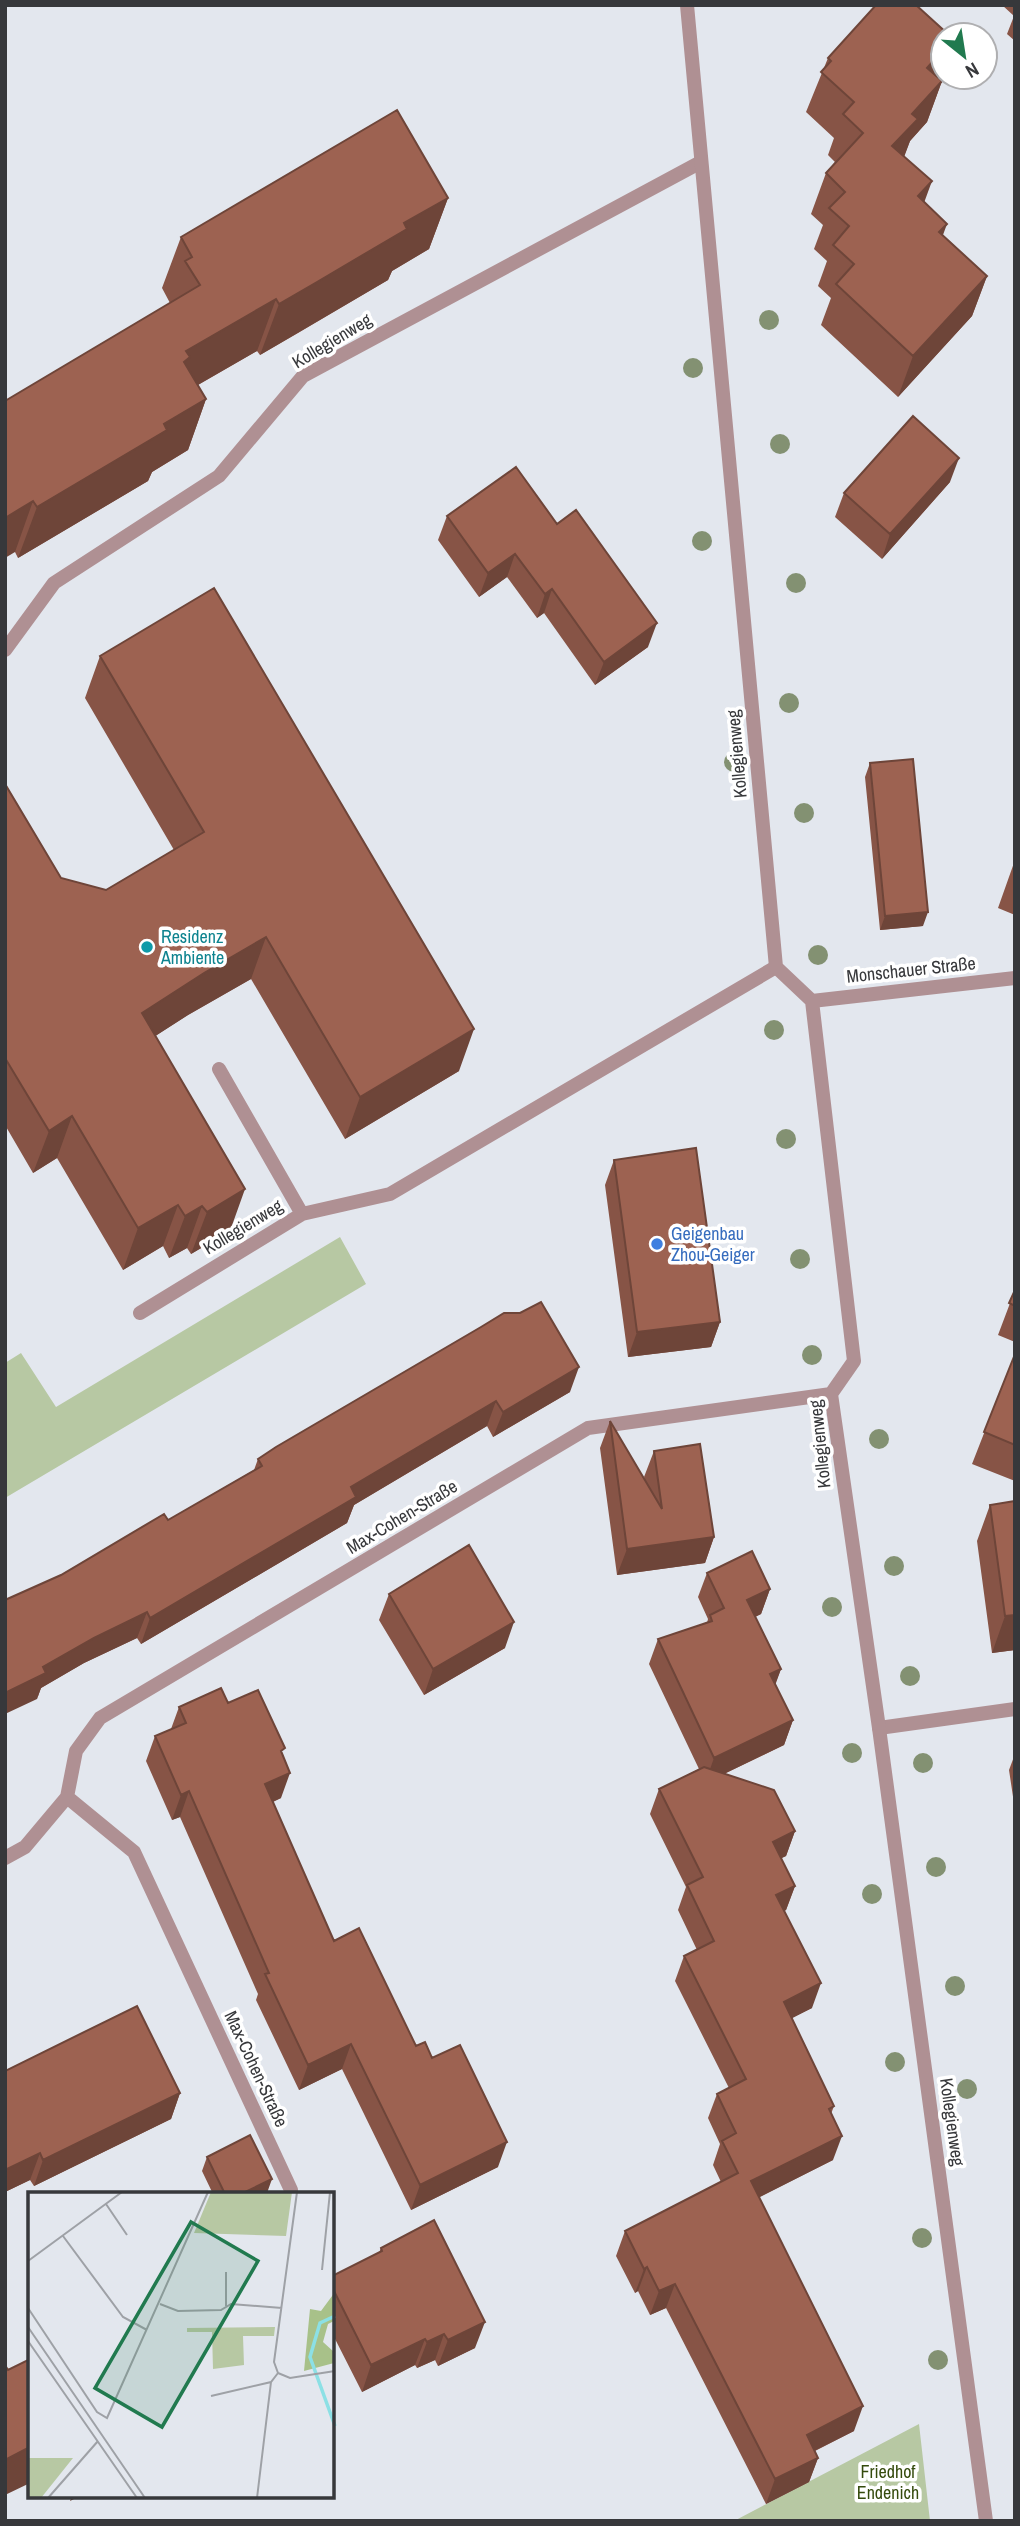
<svg xmlns="http://www.w3.org/2000/svg" width="1020" height="2526" font-family="'Archivo Narrow',sans-serif">
<rect width="100%" height="100%" fill="#e3e7ee"/>
<path fill="#b7c8a3" d="M340,1237L366,1284L5,1498V1363L21,1353L56,1407Z
M919,2424L930,2521H734Z"/>
<g fill="none" stroke-linecap="round" stroke-linejoin="round">
<path stroke="#af9093" stroke-width="14" d="M5,650L54,583L219,476L303,376L701,162
M219,1069L302,1214
M140,1313L302,1214L390,1194L776,967
M879,1728L1015,1709"/>
<path stroke="#af9093" stroke-width="14" d="M687,5L776,967L812,1001L854,1361L831,1394L879,1728L986,2521
M812,1001L1015,978
M67,1797L134,1852L291,2190
M5,1858L25,1847L67,1797L76,1751L100,1718L588,1428L831,1394"/>
</g>
<g fill="#839172">
<circle cx="769" cy="320" r="10"/>
<circle cx="693" cy="368" r="10"/>
<circle cx="780" cy="444" r="10"/>
<circle cx="702" cy="541" r="10"/>
<circle cx="796" cy="583" r="10"/>
<circle cx="789" cy="703" r="10"/>
<circle cx="734" cy="762" r="10"/>
<circle cx="804" cy="813" r="10"/>
<circle cx="818" cy="955" r="10"/>
<circle cx="774" cy="1030" r="10"/>
<circle cx="786" cy="1139" r="10"/>
<circle cx="800" cy="1259" r="10"/>
<circle cx="812" cy="1355" r="10"/>
<circle cx="879" cy="1439" r="10"/>
<circle cx="894" cy="1566" r="10"/>
<circle cx="832" cy="1607" r="10"/>
<circle cx="910" cy="1676" r="10"/>
<circle cx="852" cy="1753" r="10"/>
<circle cx="923" cy="1763" r="10"/>
<circle cx="936" cy="1867" r="10"/>
<circle cx="872" cy="1894" r="10"/>
<circle cx="955" cy="1986" r="10"/>
<circle cx="895" cy="2062" r="10"/>
<circle cx="967" cy="2089" r="10"/>
<circle cx="922" cy="2238" r="10"/>
<circle cx="938" cy="2360" r="10"/>
</g>
<path fill="#875446" d="M1002,5H1015V41L1007,34L1014,16Z
M943,35V67L939,78L942,81L927,122L910,141L904,156L924,202L943,235L987,276L972,316L898,397L821,325L831,298L818,286L827,261L814,249L823,225L811,214L826,173L835,162L828,155L834,138L806,112L828,58Z
M448,198L429,249L392,271L388,280L298,333L260,355L257,351L198,385L206,399L188,450L152,472L148,481L18,558L15,552L5,401L170,303L162,288L181,237Z
M950,482L882,559L835,517L844,493Z
M447,516L557,524L648,647L595,685L544,613L537,618L507,577L479,597L438,540Z
M100,656L459,1071L345,1139L251,979L188,1015L155,1036L230,1231L191,1254L187,1248L169,1258L163,1246L123,1270L57,1158L33,1173L5,1125V784L61,878L106,890L174,850L85,698Z
M870,763L923,926L880,930L865,777Z
M1015,860V915L998,908Z
M614,1160L720,1322L711,1347L628,1357L605,1185Z
M1015,1290V1342L998,1335Z
M481,1327L570,1392L493,1437L487,1426L354,1505L347,1523L141,1644L137,1638L84,1663L41,1688L37,1699L61,1575L168,1520L254,1470L258,1459Z
M1015,1354V1481L972,1464Z
M610,1421L645,1480L644,1477L654,1451L714,1537L705,1563L617,1575L600,1448Z
M1015,1501V1650L992,1653L977,1541L990,1505Z
M707,1573L770,1589L761,1614L755,1617L781,1669L775,1684L793,1720L784,1745L724,1774L795,1831L786,1856L781,1858L795,1886L786,1910L784,1911L812,2008L791,2018L834,2106L831,2114L833,2160L759,2197L854,2431L815,2451L818,2458L809,2482L766,2504L666,2308L650,2315L638,2291L635,2293L616,2256L625,2231L721,2182L713,2165L720,2144L708,2118L717,2094L729,2088L675,1981L684,1956L697,1950L678,1910L686,1887L650,1814L659,1789L699,1769L649,1664L658,1639L707,1623L708,1619L698,1597Z
M389,1594L505,1648L424,1695L379,1620Z
M228,1703L282,1755L281,1798L273,1802L334,1941L416,2046L432,2058L498,2167L411,2210L342,2069L299,2090L256,2000L258,1994L180,1817L172,1820L146,1761L155,1736L171,1729L179,1707Z
M1015,1754V1810L1009,1770Z
M5,2071L180,2093L171,2119L34,2186L30,2180L5,2192Z
M207,2157L267,2193L213,2194L202,2171Z
M381,2248L475,2348L438,2366L435,2360L417,2368L415,2365L362,2392L332,2333V2276L379,2253Z"/>
<path fill="#6e4539" d="M943,50V67L938,80L927,68Z
M942,81L927,122L910,141L903,160L892,146L912,114Z
M932,181L917,222L918,196Z
M448,198L429,249L392,271L388,280L260,355L279,304L404,223Z
M947,224L932,265L939,232Z
M987,276L972,316L898,397L913,356Z
M276,299L257,351L175,398L186,351Z
M206,399L188,450L152,472L148,481L18,558L37,507L164,424Z
M959,458L950,482L882,559L890,534Z
M33,501L15,552L5,558V518Z
M515,554L507,577L479,597L488,573Z
M552,589L544,613L537,618L545,594Z
M657,623L648,647L595,685L604,662Z
M928,912L923,926L880,930L885,916Z
M266,937L251,979L188,1015L126,1055L142,1013L204,973Z
M474,1029L459,1071L345,1139L360,1097Z
M72,1116L57,1158L33,1173L49,1131Z
M245,1189L230,1231L191,1254L207,1212Z
M178,1205L163,1246L123,1270L138,1228Z
M202,1206L187,1248L169,1258L185,1216Z
M720,1322L711,1347L628,1357L637,1332Z
M579,1367L570,1392L493,1437L503,1412Z
M496,1401L487,1426L354,1505L347,1523L141,1644L150,1618L351,1487Z
M714,1537L705,1563L617,1575L627,1549Z
M770,1589L761,1614L738,1625L747,1600Z
M147,1612L137,1638L84,1663L41,1688L37,1699L5,1714V1693L43,1667L94,1638Z
M1015,1615V1650L992,1653L1005,1616Z
M514,1622L505,1648L424,1695L433,1669Z
M781,1669L772,1694L770,1674Z
M793,1720L784,1745L705,1783L714,1758Z
M290,1773L281,1798L256,1809L265,1784Z
M189,1791L180,1817L172,1820L181,1795Z
M795,1831L786,1856L764,1867L773,1842Z
M795,1886L786,1910L767,1919L776,1895Z
M821,1983L812,2008L775,2027L784,2002Z
M351,2044L342,2069L299,2090L308,2065Z
M180,2093L171,2119L34,2186L43,2160Z
M842,2136L833,2160L742,2206L751,2181Z
M507,2142L498,2167L411,2210L420,2185Z
M40,2153L30,2180L5,2192V2170Z
M272,2179L267,2193L265,2194H241Z
M647,2267L638,2291L635,2293L644,2269Z
M675,2284L666,2308L650,2315L659,2291Z
M485,2322L475,2348L438,2366L448,2340Z
M444,2334L435,2360L417,2368L427,2342Z
M425,2339L415,2365L362,2392L371,2365Z
M863,2406L854,2431L798,2459L807,2435Z
M30,2447V2483L5,2495V2460Z
M818,2458L809,2482L766,2504L775,2479Z
M72,2496H80L70,2501Z"/>
<path fill="#9d6251" stroke="#6e4539" stroke-width="2" d="M876,5H916L949,35H943V50L927,68L942,81L912,114L918,119L892,146L932,181L918,196L947,224L939,232L987,276L913,356L836,284L854,264L833,245L849,226L829,208L845,192L826,173L863,133L843,114L854,102L821,72L831,61L828,58Z
M397,110L448,198L404,223L407,229L317,282L279,304L276,299L186,351L190,357L184,362L206,399L164,424L167,430L37,507L33,501L5,518V401L200,285L185,261L192,257L181,237Z
M913,416L959,458L890,534L844,493Z
M516,467L557,524L576,510L657,623L604,662L552,589L545,594L515,554L488,573L447,516Z
M214,588L474,1029L360,1097L266,937L204,973L142,1013L245,1189L207,1212L202,1206L185,1216L178,1205L138,1228L72,1116L49,1131L5,1058V784L61,878L106,890L204,832L100,656Z
M913,759L928,912L885,916L870,763Z
M696,1148L720,1322L637,1332L614,1160Z
M1015,1290V1306L1009,1303Z
M541,1302L579,1367L503,1412L496,1401L351,1487L356,1497L150,1618L147,1612L94,1638L43,1667L46,1673L5,1693V1600L61,1575L164,1514L168,1520L262,1466L258,1459L276,1447L481,1327L504,1313H520Z
M1015,1354V1445L984,1432Z
M610,1421L662,1509L654,1451L700,1444L714,1537L627,1549Z
M1015,1501V1615L1005,1616L990,1505Z
M469,1545L514,1622L433,1669L389,1594Z
M752,1551L770,1589L747,1600L781,1669L770,1674L793,1720L714,1758L658,1639L712,1621L710,1615L724,1608L707,1573Z
M221,1688L228,1703L258,1690L285,1748L281,1751L290,1773L265,1784L334,1941L359,1928L416,2046L425,2042L432,2058L460,2045L507,2142L420,2185L351,2044L308,2065L265,1974L269,1973L189,1791L181,1795L155,1736L186,1723L179,1707Z
M704,1767L774,1790L795,1831L773,1842L795,1886L776,1895L821,1983L784,2002L834,2106L829,2109L842,2136L751,2181L863,2406L807,2435L818,2458L775,2479L675,2284L659,2291L647,2267L644,2269L625,2231L738,2173L722,2141L736,2133L717,2094L746,2079L684,1956L714,1941L687,1885L703,1877L659,1789Z
M137,2006L180,2093L43,2160L40,2153L5,2170V2071Z
M250,2135L272,2179L241,2194H225L207,2157Z
M434,2220L485,2322L448,2340L444,2334L427,2342L425,2339L371,2365L332,2287V2276L382,2251L381,2248Z
M30,2359V2447L5,2460V2365L8,2370Z"/>
<circle fill="#0f9aa8" stroke="#fff" stroke-width="2.5" cx="147" cy="947" r="7"/>
<circle fill="#3f7fe0" stroke="#fff" stroke-width="2.5" cx="657" cy="1244" r="7"/>
<g text-anchor="middle" stroke-width="7" stroke-linejoin="round" paint-order="stroke">
<g font-size="18" fill="#37383b" stroke="#fff">
<text transform="translate(332 341) rotate(-31)" y="6">Kollegienweg</text>
<text transform="translate(737 754) rotate(-95)" y="6">Kollegienweg</text>
<text transform="translate(911 970) rotate(-6)" y="6">Monschauer Straße</text>
<text transform="translate(243 1227) rotate(-31)" y="6">Kollegienweg</text>
<text transform="translate(820 1444) rotate(-96)" y="6">Kollegienweg</text>
<text transform="translate(402 1517) rotate(-31)" y="6">Max-Cohen-Straße</text>
<text transform="translate(256 2069) rotate(65)" y="6">Max-Cohen-Straße</text>
<text transform="translate(952 2122) rotate(82)" y="6">Kollegienweg</text>
</g>
<g font-size="18" fill="#0d838f" stroke="#fff" text-anchor="start">
<text x="161" y="943">Residenz<tspan x="161" dy="21">Ambiente</tspan></text>
</g>
<g font-size="18" fill="#366cbe" stroke="#fff" text-anchor="start">
<text x="671" y="1240">Geigenbau<tspan x="671" dy="21">Zhou-Geiger</tspan></text>
</g>
<g font-size="18" fill="#354b0d" stroke="#fff">
<text x="888" y="2478">Friedhof<tspan x="888" dy="21">Endenich</tspan></text>
</g>
</g>
<g transform="translate(28 2192)">
<rect width="306" height="306" fill="#e3e7ee"/>
<path d="M183,0H264L258,44L166,41ZM247,135L246,144H215L216,173L185,177L184,140H159V136ZM0,266H45L13,306H0Z" fill="#b7c8a3"/>
<path d="M307,100L306,129L300,132L295,150L306,160V171L276,179L282,117L293,119Z" fill="#a8c189"/>
<path fill="none" stroke="#8ce0e5" stroke-width="3.5" d="M307,124L292,131L282,165L307,234"/>
<path fill="none" stroke="#9ea1a6" stroke-width="2" d="M78,12L99,43M35,44L95,125L119,138M0,69L94,0M294,78L302,0M132,112L150,119L193,118L203,112L254,116M198,114V80M0,116L69,220L79,226L180,0M0,135L117,306M0,149L109,306M250,181L246,170L269,0M250,181L262,186L307,179M183,204L243,190L250,181M20,306L70,249M229,306L243,190"/>
<path fill="#217a4f" fill-opacity="0.15" stroke="#217a4f" stroke-width="3.5" d="M163,30L230,69L134,235L67,196Z"/>
<rect width="306" height="306" fill="none" stroke="#37383b" stroke-width="3.5"/>
</g>
<rect width="1020" height="2526" fill="none" stroke="#37383b" stroke-width="14"/>
<g transform="translate(964 56) rotate(150)"><circle r="33" fill="#ffffff" stroke="#afafb1" stroke-width="2"/>
<path d="M0-5L12 26L0 18L-12 26Z" fill="#217a4f"/>
<text y="-10" font-size="19" font-weight="bold" text-anchor="middle" fill="#37383b">N</text>
</g>
</svg>
